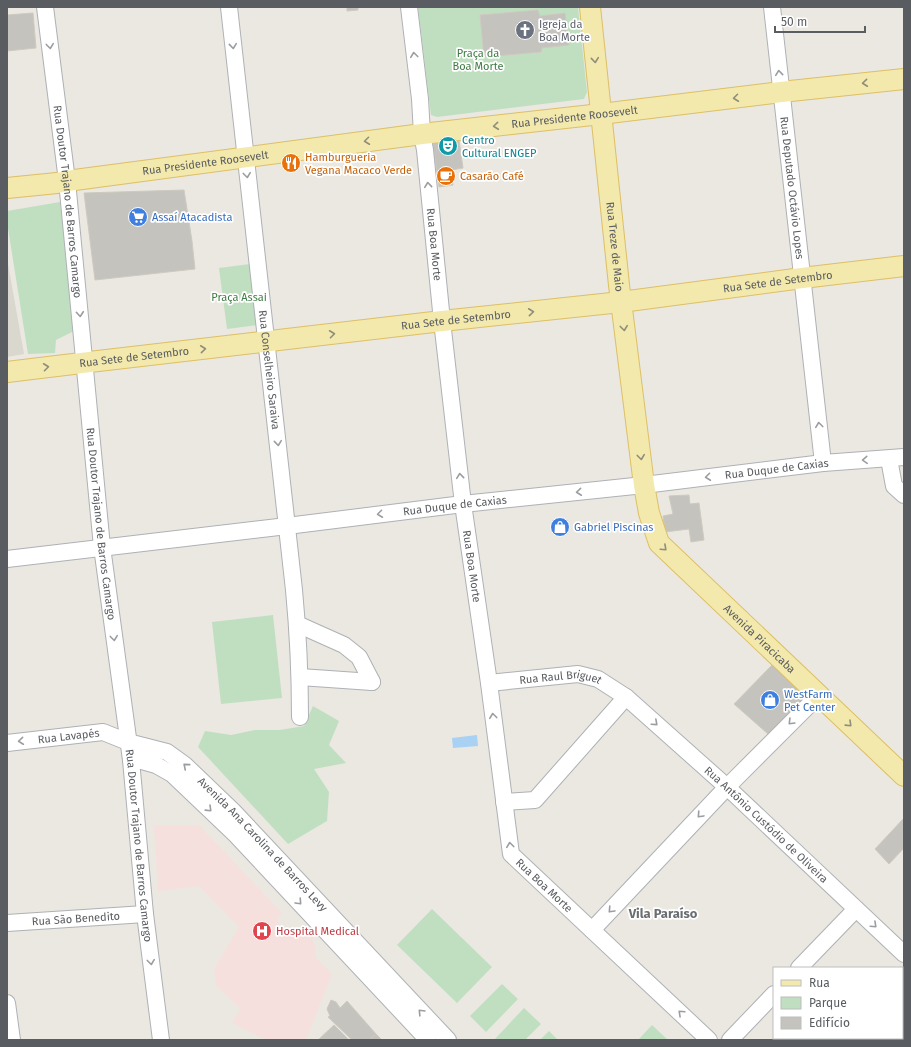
<svg xmlns="http://www.w3.org/2000/svg" width="911" height="1047" font-family="'Fira Sans',sans-serif">
<rect width="100%" height="100%" fill="#eae8e1"/>
<path fill="#dad7cf" d="M7,258L24,354L7,357Z"/>
<path fill="#f6e0dd" d="M154,826H200L282,913L277,919L282,927L295,935L303,934L312,939L315,945L316,958L332,974L306,1040H267L232,1023L241,1009L216,985L214,969L239,927L199,886L158,891Z"/>
<path fill="#c0dfc1" d="M418,7H578L587,92L584,99L437,117L431,115Z
M60,202L74,331L56,340L55,353L28,354L7,222V211Z
M250,264L258,325L227,329L219,268Z
M273,615L282,698L221,704L212,622Z
M313,706L339,721L329,745L346,763L314,769L329,792L327,821L288,844L198,747L205,731L231,735L255,730H280L304,726Z
M432,909L492,967L457,1003L397,945Z
M502,984L518,999L486,1032L470,1016Z
M524,1008L541,1024L525,1040H494Z
M652,1025L668,1040H638Z
M549,1031L558,1040H540Z"/>
<path fill="#a8d1f3" d="M477,735L478,746L453,748L452,738Z"/>
<path fill="#c5c3be" stroke="#cecac0" d="M347,7H358V10L347,11Z
M538,10L540,16L565,13L569,45L542,48L541,52L484,57L480,15Z
M33,13L36,48L7,51V15Z
M459,140L463,168L451,170L453,185L439,187L433,144Z
M184,190L192,241L195,269L95,280L84,193Z
M689,495L690,504L699,503L704,540L691,542L689,529L665,532L663,516L673,514L669,496Z
M772,665L807,696L768,734L734,704Z
M904,818V848L889,864L875,849Z
M331,1000L336,1002L340,1008L347,1001L376,1034L369,1040H352L328,1017L330,1016L327,1009Z
M334,1025L349,1040H318Z
M376,1034L382,1040H369Z"/>
<g fill="none" stroke-linecap="round" stroke-linejoin="round">
<defs>
<g id="minor">
<path id="s1" d="M45,7L67,181L102,547L131,760L145,914L161,1040"/>
<path id="s2" d="M229,7L294,590C298,632 300,675 300,717"/>
<path id="s3" d="M409,7L420,99L422,134L425,150L442,321L463,504L489,683L511,854L709,1040"/>
<path id="s4" d="M772,7L823,463"/>
<path d="M889,459L894,486L904,495"/>
<path id="s5" d="M7,559L287,526L463,504L644,485L823,463L904,457"/>
<path d="M297,624L344,645L359,657L372,682"/>
<path d="M300,677L372,682"/>
<path id="s6" d="M489,683L578,674L598,679L626,697L727,787L904,954"/>
<path id="s7" d="M7,743L103,732L128,742L167,752L185,765L233,811L448,1040"/>
<path d="M131,760L142,761L156,765L172,774L236,835L428,1040"/>
<path d="M504,802L535,800L626,697"/>
<path id="s8" d="M7,923L145,914"/>
<path d="M592,930L727,787L819,695"/>
<path d="M799,968L856,909"/>
<path d="M7,1003L12,1040"/>
<path d="M730,1040L774,994"/>
</g>
<g id="major">
<path id="s9" d="M590,7L619,285L644,485L649,513L659,543L904,776"/>
<path id="s10" d="M7,188L57,183L67,181L422,134L601,114L781,92L904,79"/>
<path id="s11" d="M7,372L98,361L442,321L621,302L802,278L904,266"/>
</g>
</defs>
<use href="#minor" stroke="#aeb1b5" stroke-width="18"/>
<use href="#major" stroke="#ddbf66" stroke-width="22"/>
<use href="#minor" stroke="#fff" stroke-width="16"/>
<use href="#major" stroke="#f3e9ac" stroke-width="20"/>
</g>
<defs><path id="oneway-chevron" d="M-2-3.5L2.5 0L-2 3.5" fill="none" stroke-width="1.6" stroke-linecap="round" stroke-linejoin="round"/></defs>
<g stroke="#9b9da0">
<use href="#oneway-chevron" transform="translate(50 46) rotate(83)"/>
<use href="#oneway-chevron" transform="translate(233 46) rotate(84)"/>
<use href="#oneway-chevron" transform="translate(414 55) rotate(-97)"/>
<use href="#oneway-chevron" transform="translate(779 73) rotate(-96)"/>
<use href="#oneway-chevron" transform="translate(247 175) rotate(83)"/>
<use href="#oneway-chevron" transform="translate(428 185) rotate(-96)"/>
<use href="#oneway-chevron" transform="translate(80 314) rotate(85)"/>
<use href="#oneway-chevron" transform="translate(819 425) rotate(-97)"/>
<use href="#oneway-chevron" transform="translate(278 443) rotate(84)"/>
<use href="#oneway-chevron" transform="translate(865 460) rotate(176)"/>
<use href="#oneway-chevron" transform="translate(460 476) rotate(-96)"/>
<use href="#oneway-chevron" transform="translate(708 477) rotate(173)"/>
<use href="#oneway-chevron" transform="translate(579 492) rotate(174)"/>
<use href="#oneway-chevron" transform="translate(380 514) rotate(173)"/>
<use href="#oneway-chevron" transform="translate(114 638) rotate(83)"/>
<use href="#oneway-chevron" transform="translate(493 716) rotate(-97)"/>
<use href="#oneway-chevron" transform="translate(791 722) rotate(135)"/>
<use href="#oneway-chevron" transform="translate(655 723) rotate(42)"/>
<use href="#oneway-chevron" transform="translate(21 741) rotate(174)"/>
<use href="#oneway-chevron" transform="translate(186 766) rotate(-140)"/>
<use href="#oneway-chevron" transform="translate(209 809) rotate(44)"/>
<use href="#oneway-chevron" transform="translate(700 815) rotate(133)"/>
<use href="#oneway-chevron" transform="translate(510 845) rotate(-97)"/>
<use href="#oneway-chevron" transform="translate(299 902) rotate(47)"/>
<use href="#oneway-chevron" transform="translate(611 910) rotate(133)"/>
<use href="#oneway-chevron" transform="translate(874 925) rotate(43)"/>
<use href="#oneway-chevron" transform="translate(151 962) rotate(83)"/>
<use href="#oneway-chevron" transform="translate(421 1012) rotate(-134)"/>
<use href="#oneway-chevron" transform="translate(681 1013) rotate(-137)"/>
</g>
<g stroke="#8f8d7b">
<use href="#oneway-chevron" transform="translate(595 60) rotate(84)"/>
<use href="#oneway-chevron" transform="translate(865 83) rotate(174)"/>
<use href="#oneway-chevron" transform="translate(736 98) rotate(173)"/>
<use href="#oneway-chevron" transform="translate(496 126) rotate(174)"/>
<use href="#oneway-chevron" transform="translate(367 141) rotate(173)"/>
<use href="#oneway-chevron" transform="translate(531 312) rotate(-6)"/>
<use href="#oneway-chevron" transform="translate(624 328) rotate(83)"/>
<use href="#oneway-chevron" transform="translate(332 334) rotate(-7)"/>
<use href="#oneway-chevron" transform="translate(203 349) rotate(-6)"/>
<use href="#oneway-chevron" transform="translate(46 367) rotate(-7)"/>
<use href="#oneway-chevron" transform="translate(641 457) rotate(83)"/>
<use href="#oneway-chevron" transform="translate(664 548) rotate(43)"/>
<use href="#oneway-chevron" transform="translate(849 724) rotate(44)"/>
</g>
<defs>
<symbol id="church-disc" viewBox="-11 -11 22 22"><circle r="9.5" fill="#6b7280" stroke="#fff"/><path d="M-1.2-6h2.4v3.5h3.3v2.4h-3.3V6h-2.4V-.1h-3.3v-2.4h3.3Z" fill="#fff"/></symbol>
<symbol id="theatre-disc" viewBox="-11 -11 22 22"><circle r="9.5" fill="#0f9aa8" stroke="#fff"/><path d="M-5-5.5Q0-4 5-5.5V0Q5 5 0 6Q-5 5-5 0ZM-3.3-2.5H-1v1.5H-3.3ZM1-2.5H3.3v1.5H1ZM-2.8 1Q0 5.5 2.8 1Z" fill="#fff"/></symbol>
<symbol id="restaurant-disc" viewBox="-11 -11 22 22"><circle r="9.5" fill="#e8710a" stroke="#fff"/><path d="M-5-6h1v4h1v-4h1v4h1v-4h1v5L-1.5 .5V6h-2V.5L-5-1ZM5-6V6H3V1.5H1.5Q1.5-4 5-6Z" fill="#fff"/></symbol>
<symbol id="cafe-disc" viewBox="-11 -11 22 22"><circle r="9.5" fill="#e8710a" stroke="#fff"/><path d="M-5.5-4.5H6V0H3Q3 3.5 0 3.5H-2.5Q-5.5 3.5-5.5 0ZM3-3.2v2h1.7v-2ZM-6 4.5H4V6H-6Z" fill="#fff"/></symbol>
<symbol id="supermarket-disc" viewBox="-11 -11 22 22"><circle r="9.5" fill="#3f7fe0" stroke="#fff"/><path d="M-6-5.5h2.5l.6 2H6L4.5 2H-2.5L-4.4-4H-6ZM-1.5 3.2a1.3 1.3 0 1 0 .1 0ZM3 3.2a1.3 1.3 0 1 0 .1 0Z" fill="#fff"/></symbol>
<symbol id="shop-disc" viewBox="-11 -11 22 22"><circle r="9.5" fill="#3f7fe0" stroke="#fff"/><path d="M-5-2.5h2.3a2.7 3.5 0 0 1 5.4 0H5L5.5 6h-11ZM-1.5-2.5h3a1.5 2.3 0 0 0-3 0Z" fill="#fff"/></symbol>
<symbol id="hospital-disc" viewBox="-11 -11 22 22"><circle r="9.5" fill="#e0444e" stroke="#fff"/><path d="M-5-5h3v3.5h4V-5h3V5h-3V1.5h-4V5h-3Z" fill="#fff"/></symbol>
</defs>
<g fill-rule="evenodd">
<use href="#church-disc" x="514" y="19" width="22" height="22"/>
<use href="#theatre-disc" x="437" y="135" width="22" height="22"/>
<use href="#restaurant-disc" x="280" y="152" width="22" height="22"/>
<use href="#cafe-disc" x="435" y="165" width="22" height="22"/>
<use href="#supermarket-disc" x="127" y="206" width="22" height="22"/>
<use href="#shop-disc" x="549" y="516" width="22" height="22"/>
<use href="#shop-disc" x="759" y="689" width="22" height="22"/>
<use href="#hospital-disc" x="251" y="920" width="22" height="22"/>
</g>
<g text-anchor="middle" stroke-width="3.5" stroke-linejoin="round" paint-order="stroke">
<g font-size="11" fill="#5b616d" stroke="#fff" text-anchor="start">
<text x="539" y="28">Igreja da<tspan x="539" dy="13">Boa Morte</tspan></text>
</g>
<g font-size="11" fill="#3e7a42" stroke="#fff">
<text x="478" y="57">Praça da<tspan x="478" dy="13">Boa Morte</tspan></text>
<text x="239" y="301">Praça Assai</text>
</g>
<g font-size="11" fill="#595c60" stroke="#fff">
<text dy="4" stroke="none"><textPath href="#s10" startOffset="572">Rua Presidente Roosevelt</textPath></text>
<text dy="4" stroke="none"><textPath href="#s10" startOffset="200">Rua Presidente Roosevelt</textPath></text>
<text dy="4" stroke="none"><textPath href="#s4" startOffset="182">Rua Deputado Octávio Lopes</textPath></text>
<text dy="4" stroke="none"><textPath href="#s1" startOffset="196">Rua Doutor Trajano de Barros Camargo</textPath></text>
<text dy="4" stroke="none"><textPath href="#s3" startOffset="239">Rua Boa Morte</textPath></text>
<text dy="4" stroke="none"><textPath href="#s9" startOffset="241">Rua Treze de Maio</textPath></text>
<text dy="4" stroke="none"><textPath href="#s11" startOffset="776">Rua Sete de Setembro</textPath></text>
<text dy="4" stroke="none"><textPath href="#s11" startOffset="452">Rua Sete de Setembro</textPath></text>
<text dy="4" stroke="none"><textPath href="#s11" startOffset="128">Rua Sete de Setembro</textPath></text>
<text dy="4" stroke="none"><textPath href="#s2" startOffset="365">Rua Conselheiro Saraiva</textPath></text>
<text dy="4" stroke="none"><textPath href="#s5" startOffset="775">Rua Duque de Caxias</textPath></text>
<text dy="4" stroke="none"><textPath href="#s5" startOffset="451">Rua Duque de Caxias</textPath></text>
<text dy="4" stroke="none"><textPath href="#s1" startOffset="520">Rua Doutor Trajano de Barros Camargo</textPath></text>
<text dy="4" stroke="none"><textPath href="#s3" startOffset="563">Rua Boa Morte</textPath></text>
<text dy="4" stroke="none"><textPath href="#s9" startOffset="680">Avenida Piracicaba</textPath></text>
<text dy="4" stroke="none"><textPath href="#s6" startOffset="72">Rua Raul Briguet</textPath></text>
<text dy="4" stroke="none"><textPath href="#s7" startOffset="62">Rua Lavapés</textPath></text>
<text dy="4" stroke="none"><textPath href="#s6" startOffset="333">Rua Antônio Custódio de Oliveira</textPath></text>
<text dy="4" stroke="none"><textPath href="#s1" startOffset="844">Rua Doutor Trajano de Barros Camargo</textPath></text>
<text dy="4" stroke="none"><textPath href="#s7" startOffset="297">Avenida Ana Carolina de Barros Levy</textPath></text>
<text dy="4" stroke="none"><textPath href="#s3" startOffset="899">Rua Boa Morte</textPath></text>
<text dy="4" stroke="none"><textPath href="#s8" startOffset="69">Rua São Benedito</textPath></text>
</g>
<g font-size="11" fill="#0d838f" stroke="#fff" text-anchor="start">
<text x="462" y="144">Centro<tspan x="462" dy="13">Cultural ENGEP</tspan></text>
</g>
<g font-size="11" fill="#c56008" stroke="#fff" text-anchor="start">
<text x="305" y="161">Hamburgueria<tspan x="305" dy="13">Vegana Macaco Verde</tspan></text>
<text x="460" y="180">Casarão Café</text>
</g>
<g font-size="11" fill="#366cbe" stroke="#fff" text-anchor="start">
<text x="152" y="221">Assaí Atacadista</text>
<text x="574" y="531">Gabriel Piscinas</text>
<text x="784" y="698">WestFarm<tspan x="784" dy="13">Pet Center</tspan></text>
</g>
<g font-size="11" fill="#be3a42" stroke="#fff" text-anchor="start">
<text x="276" y="935">Hospital Medical</text>
</g>
<g font-size="13" font-weight="bold" fill="#6a6e71" stroke="#fff">
<text x="663" y="918">Vila Paraíso</text>
</g>
</g>
<rect width="911" height="1047" fill="none" stroke="#595c60" stroke-width="16"/>
<rect x="773" y="967" width="130" height="72" fill="#ffffff" stroke="#bdbebf"/>
<rect x="781" y="980" width="20" height="6" fill="#f3e9ac" stroke="#bdbebf"/>
<text x="809" y="987" font-size="12" fill="#595c60">Rua</text>
<rect x="781" y="997" width="20" height="12" fill="#c0dfc1" stroke="#bdbebf"/>
<text x="809" y="1007" font-size="12" fill="#595c60">Parque</text>
<rect x="781" y="1017" width="20" height="12" fill="#c5c3be" stroke="#bdbebf"/>
<text x="809" y="1027" font-size="12" fill="#595c60">Edifício</text>
<path d="M775 26v6h90v-6" fill="none" stroke="#595c60" stroke-width="2"/>
<text x="781" y="26" font-size="12" fill="#595c60" stroke="#ffffff" stroke-width="3" paint-order="stroke">50 m</text>
</svg>
